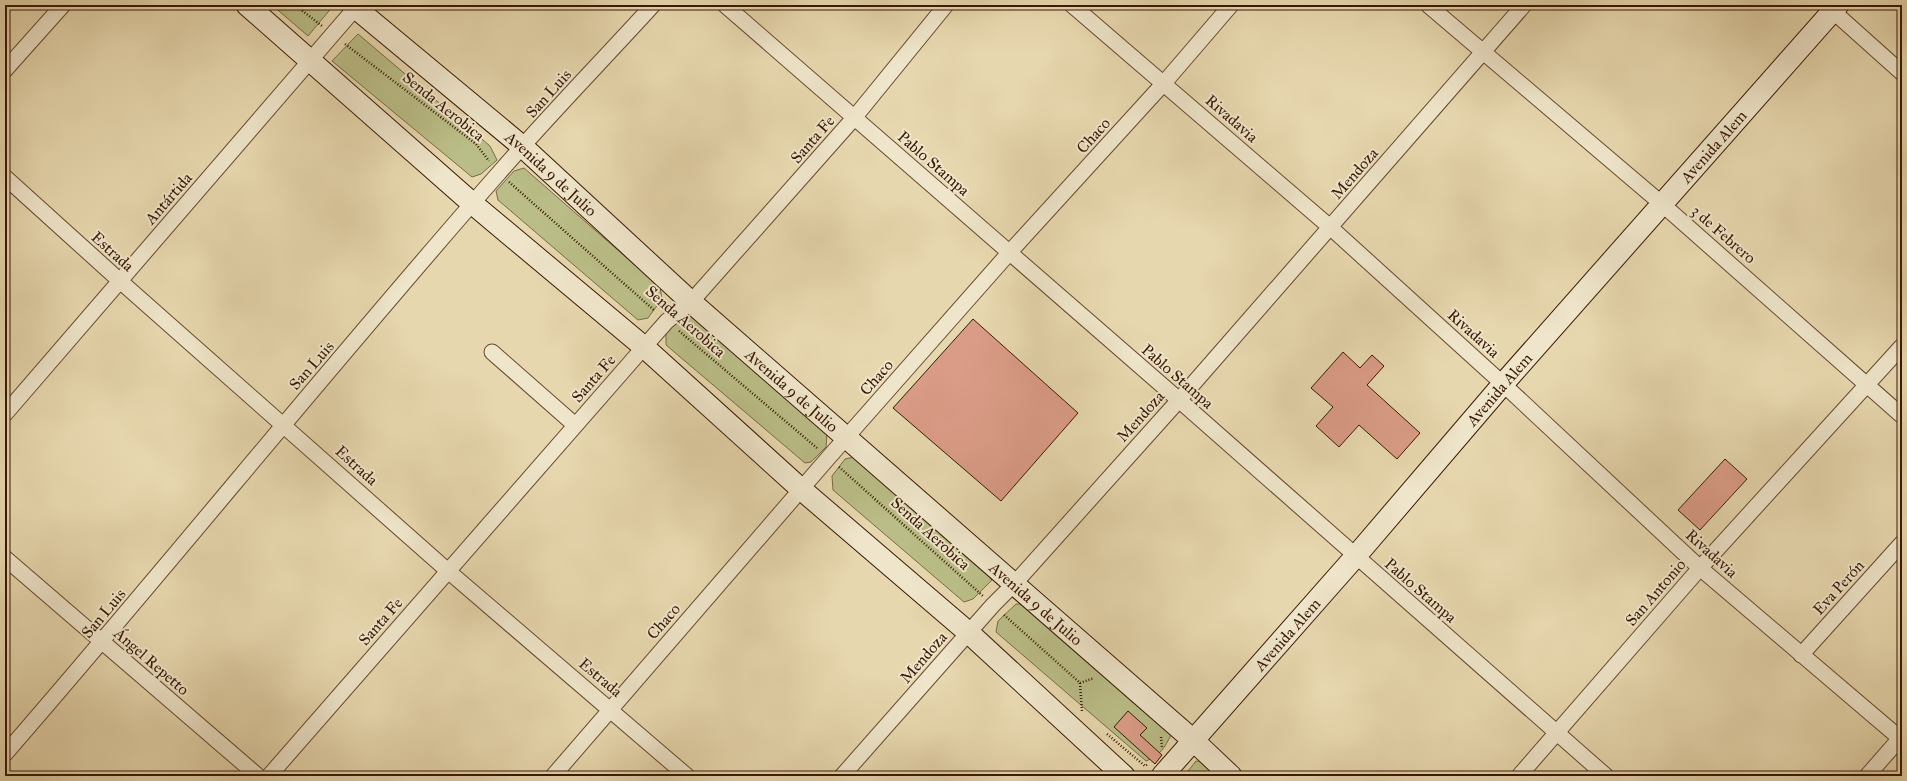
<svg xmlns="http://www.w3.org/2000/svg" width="1907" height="781" font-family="'IM FELL Great Primer',serif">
<rect width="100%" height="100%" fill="#e7d7ae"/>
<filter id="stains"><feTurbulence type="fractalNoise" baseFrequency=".005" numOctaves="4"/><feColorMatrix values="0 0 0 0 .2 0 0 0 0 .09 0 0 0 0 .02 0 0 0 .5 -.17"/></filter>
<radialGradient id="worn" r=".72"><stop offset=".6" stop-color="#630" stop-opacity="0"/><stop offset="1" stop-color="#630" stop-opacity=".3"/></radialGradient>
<path fill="#babd87" stroke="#796b46" d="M272,5H331L333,6L308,36Z
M358,34L490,146L497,160L481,174L472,177L332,61Z
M524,168L660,287L662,299L648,318L638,320L498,200L496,191L514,171Z
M696,313L827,433L826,447L811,462L805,463L666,345V332L678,321Z
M859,456L987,572L992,580L973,599L964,602L833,490L832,476L845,459Z
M1016,604H1025L1167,725L1171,735C1165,747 1160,756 1146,761L996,632L998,621Z
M1196,761L1207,762L1221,776H1184Z"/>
<path fill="#db9c87" stroke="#381904" d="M973,319L1078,413L1001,501L893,408Z
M1343,352L1360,368L1372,355L1384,366L1367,385L1420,433L1397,459L1359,425L1339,447L1316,426L1333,407L1311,388Z
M1725,459L1747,479L1700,530L1678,510Z
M1128,711L1147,728L1140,735L1162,755L1155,764L1114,727Z"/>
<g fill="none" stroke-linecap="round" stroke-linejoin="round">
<defs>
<path id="street" d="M725,5L1179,400L1606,776
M1072,5L1330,227L1503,384L1700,568L1902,740
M1428,5L1662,204L1902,416
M1826,5L1902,73
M5,70L63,5
M5,177L120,281L448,571L687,776
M492,352L575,425
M5,414L358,5
M5,558L258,776
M1801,655L1902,543
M5,754C171,563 330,365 498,174C548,116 602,61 653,5
M269,776L644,347L667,321L691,302L854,118L946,5
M553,776L829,457L1009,253L1164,83L1231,5
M842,776L993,605L1015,583L1179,400L1524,5
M1519,776L1700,568L1902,346
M1867,776L1902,736"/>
<g id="secondary">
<path d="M247,5L473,204L644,347L802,490L969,633L1124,776"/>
<path id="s1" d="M352,5L523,147L691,302L1194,741L1231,776"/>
<path id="s2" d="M1162,776L1355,557L1503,384L1838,5"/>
</g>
</defs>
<use href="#street" stroke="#64482e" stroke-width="17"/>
<use href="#secondary" stroke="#381904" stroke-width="23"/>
<path stroke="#381904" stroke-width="2.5" stroke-dasharray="1 2" stroke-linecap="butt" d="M295,5L322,26
M345,44L476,144L489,161
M509,182L655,311
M679,331L817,448
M839,467L983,596
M1004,615L1080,683L1082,712
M1080,683L1094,678
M1107,734L1145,766L1148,764
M1161,737L1162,748"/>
<use href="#street" stroke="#efe5ca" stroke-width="15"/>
<use href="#secondary" stroke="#efe5ca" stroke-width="21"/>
</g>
<g text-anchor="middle" stroke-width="4" stroke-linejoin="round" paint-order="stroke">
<g font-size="16" fill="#381904" stroke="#efe5ca">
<text transform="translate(548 93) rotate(-48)" y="6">San Luis</text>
<text transform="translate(444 106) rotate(39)" y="6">Senda Aerobica</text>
<text transform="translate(1232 118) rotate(41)" y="6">Rivadavia</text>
<text transform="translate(1093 135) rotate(-48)" y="6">Chaco</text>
<text transform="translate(812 139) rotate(-49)" y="6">Santa Fe</text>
<text dy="6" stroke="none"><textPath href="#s2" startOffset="837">Avenida Alem</textPath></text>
<text transform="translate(934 163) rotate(41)" y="6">Pablo Stampa</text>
<text transform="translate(1354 173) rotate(-49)" y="6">Mendoza</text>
<text dy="6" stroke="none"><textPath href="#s1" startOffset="261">Avenida 9 de Julio</textPath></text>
<text transform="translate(168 198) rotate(-49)" y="6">Antártida</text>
<text transform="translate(1724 234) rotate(41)" y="6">3 de Febrero</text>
<text transform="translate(113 251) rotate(42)" y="6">Estrada</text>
<text transform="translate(686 321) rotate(41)" y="6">Senda Aerobica</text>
<text transform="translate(1474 333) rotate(42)" y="6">Rivadavia</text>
<text transform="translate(311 365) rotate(-49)" y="6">San Luis</text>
<text transform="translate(1178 376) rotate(41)" y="6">Pablo Stampa</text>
<text transform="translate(876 377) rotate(-49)" y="6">Chaco</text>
<text transform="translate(593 378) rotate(-49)" y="6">Santa Fe</text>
<text dy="6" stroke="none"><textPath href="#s1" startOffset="585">Avenida 9 de Julio</textPath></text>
<text dy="6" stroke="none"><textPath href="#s2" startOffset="513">Avenida Alem</textPath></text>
<text transform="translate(1140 416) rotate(-48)" y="6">Mendoza</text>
<text transform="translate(357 465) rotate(42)" y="6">Estrada</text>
<text transform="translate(931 533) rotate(42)" y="6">Senda Aerobica</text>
<text transform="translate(1712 553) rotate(42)" y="6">Rivadavia</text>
<text transform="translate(1838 587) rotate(-48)" y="6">Eva Perón</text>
<text transform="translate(1421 590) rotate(41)" y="6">Pablo Stampa</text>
<text transform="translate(1655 592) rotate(-49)" y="6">San Antonio</text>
<text dy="6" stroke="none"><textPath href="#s1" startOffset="909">Avenida 9 de Julio</textPath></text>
<text transform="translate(103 613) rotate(-50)" y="6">San Luis</text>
<text transform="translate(380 621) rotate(-49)" y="6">Santa Fe</text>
<text transform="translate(663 621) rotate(-49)" y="6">Chaco</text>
<text dy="6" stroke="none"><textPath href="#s2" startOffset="189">Avenida Alem</textPath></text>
<text transform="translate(923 657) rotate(-49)" y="6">Mendoza</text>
<text transform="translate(152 661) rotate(41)" y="6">Ángel Repetto</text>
<text transform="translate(601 677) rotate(40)" y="6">Estrada</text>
</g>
</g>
<rect width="1907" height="781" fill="none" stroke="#e7d7ae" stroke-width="20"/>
<rect x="6" y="6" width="1895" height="769" fill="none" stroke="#381904" stroke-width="2"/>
<rect x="10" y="10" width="1887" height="761" fill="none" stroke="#381904"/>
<rect width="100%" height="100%" filter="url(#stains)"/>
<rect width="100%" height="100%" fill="url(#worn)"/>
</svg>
